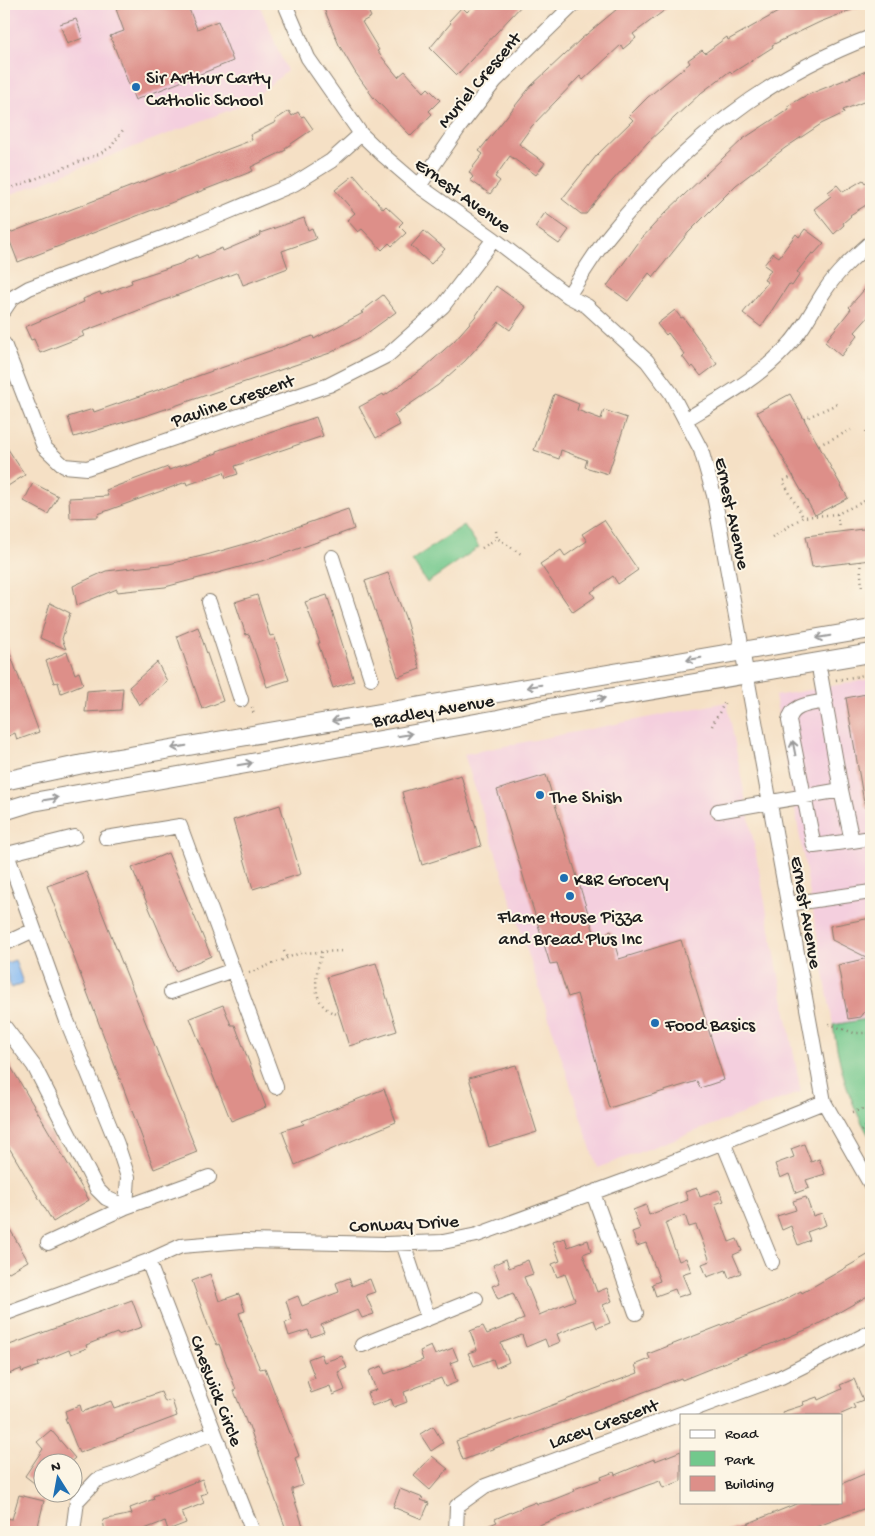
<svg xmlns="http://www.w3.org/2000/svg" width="875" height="1536" font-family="'Gochi Hand',sans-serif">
<rect width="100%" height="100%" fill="#fcf5e5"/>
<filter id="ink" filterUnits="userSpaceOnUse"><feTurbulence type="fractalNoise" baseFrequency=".02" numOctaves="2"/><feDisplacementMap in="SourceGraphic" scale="10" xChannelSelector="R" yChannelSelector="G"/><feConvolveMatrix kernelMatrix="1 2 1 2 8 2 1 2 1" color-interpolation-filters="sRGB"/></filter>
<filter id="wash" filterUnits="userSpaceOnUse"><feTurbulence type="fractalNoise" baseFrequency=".0096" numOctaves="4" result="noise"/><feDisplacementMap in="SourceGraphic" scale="20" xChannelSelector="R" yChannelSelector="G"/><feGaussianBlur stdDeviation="1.12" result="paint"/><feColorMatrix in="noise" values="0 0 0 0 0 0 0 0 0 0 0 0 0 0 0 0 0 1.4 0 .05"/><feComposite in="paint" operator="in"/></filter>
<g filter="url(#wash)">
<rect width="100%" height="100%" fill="#f5e0c5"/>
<path fill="#f4cfde" d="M4,4H259L287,71L248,103L4,197Z
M871,679V1018L833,1025L775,696Z
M727,702L801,1092L597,1168L464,754Z"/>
<path fill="#72c88c" stroke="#477254" d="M464,525L479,547L427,583L412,560Z
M871,1018V1139C849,1103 839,1066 833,1025Z"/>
<path fill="#85baf3" stroke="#506b88" d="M15,960L23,983L11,988L4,964Z"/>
<g id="blocks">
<path fill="#dd8f89" d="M129,4H187L197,29L218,21L233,61L135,100L110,36L124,31L116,9Z
M322,4H365L371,17L362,22L379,50L377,51L398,77L405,71L424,92L428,88L440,100L429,111L432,114L411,136L373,97L355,72L339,45Z
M475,4H523L457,75L430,48L451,23L449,21L462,7L467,12Z
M623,4H673L633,34L636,38L623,49L621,45L583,80L580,76L532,126L519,144L545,163L536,175L510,156L495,177L500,181L490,194L470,180L473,177L469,172L483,154L479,151L531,86L581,39Z
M774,4L864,5L820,22L772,45L773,47L732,73L730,71L701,93L648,142L612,181L586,214H581L562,199L597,155L633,120L629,116L648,97L690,63L688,60L702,50L705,53L727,37L728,40L778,12Z
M76,19L83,38L67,44L60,24Z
M871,69V99L843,110L844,113L821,124L785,148L736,185L688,233L653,277L649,273L628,301L607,286L641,239L664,214L743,139L789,109L788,106L805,96Z
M289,111L292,116L298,112L301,117L304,116L313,129L285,148L286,150L251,167L253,171L18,262L7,234L252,140L250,135L276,122L275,120Z
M354,175L383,209L386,206L403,222L399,226L406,233L392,246L389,243L382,250L362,229L358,232L347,220L355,213L335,190Z
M871,179V202L850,215L851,216L843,223L844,225L834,234L814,209L831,196L828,192L837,185L843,192L863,180L865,183Z
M545,213L569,230L559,244L535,227Z
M304,218L308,230L312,228L316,239L282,251L288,268L243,285L238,272L82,332L84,336L40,353L34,339L31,340L25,327L84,302L83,299L100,292L101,295L132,283L131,280L180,264L197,255L198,258L222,248L223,251L261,235L260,233Z
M805,229L824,243L814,254L812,253L797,272L800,274L792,286L789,284L761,327L743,313L768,282L764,280L771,270L764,265L773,253L779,257L796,234L799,237Z
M424,231L445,249L431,264L411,246Z
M871,282V314L855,332L858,335L841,356L825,342L851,309L849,307Z
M496,286L526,307L510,330L499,322L465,361L438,385L394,415L400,425L376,438L359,407L383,394L384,396L424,368L454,341L475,317Z
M383,295L396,312L366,334L330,353L148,415L74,437L68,417L93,409L94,412L313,336L314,339L363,313L361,312Z
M675,310L681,318L683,317L717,364L701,376L693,366L691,368L682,356L685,355L668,333L666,335L657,324Z
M554,394L579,404L577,410L601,419L604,410L627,418L608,474L585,467L587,460L561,450L559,459L534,450Z
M790,394L848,498L815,515L757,412Z
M316,417L323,436L235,466L238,474L226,478L224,472L187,485L186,482L98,514V517L70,518L69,498L108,496L106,490L168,467L169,470L217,453V451Z
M4,443L25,475L8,486L4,480Z
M33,483L58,496L48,514L24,501Z
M348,509L354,529L269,559L203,577L165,587L117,592V589L77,605L73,586L106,571L169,564L210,554L259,540Z
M604,520L638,570L618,584L613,576L591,592L595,597L573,612L540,564L561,550L565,556L587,541L582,534Z
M871,528V560L812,567L806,536Z
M388,573L405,617L420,669L398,677L365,581Z
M257,595L270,636L274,635L289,680L267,687L249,634L246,635L235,602Z
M327,595L354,681L333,688L318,643H320L305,602Z
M50,603L70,613L62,639L66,649L40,638Z
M198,627L223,701L202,709L177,636Z
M5,640L39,732L17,740L15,733L4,738Z
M67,652L75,674L79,672L83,684L61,693L58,682L54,683L46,661Z
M157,662L167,681L139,705L129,687Z
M123,688L121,710L85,712L87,691Z
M871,693V808H865L846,698Z
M461,775L481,846L422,865L402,792Z
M546,775L595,936L611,931L619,959L681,940L724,1080L700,1088L697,1081L609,1108L577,994L568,997L557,963L550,964L497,790Z
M280,805L301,874L253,889L233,820Z
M168,853L211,956L176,971L132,868Z
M86,872L197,1152L154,1169L47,886Z
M871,918V1010H866L861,1017L848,1019L838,965L868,958L832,940L830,926Z
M376,963L397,1031L349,1046L327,977Z
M223,1005L231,1025H235L266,1107L231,1121L190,1018Z
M4,1055L89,1200L53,1222L4,1139Z
M516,1065L537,1132L489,1147L469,1078Z
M384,1089L396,1122L295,1165L282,1131L304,1124L302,1121Z
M804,1144L811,1162L819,1159L825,1174L806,1180L809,1188L796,1193L789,1174L780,1178L775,1164L794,1157L791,1149Z
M697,1188L700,1197L719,1190L724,1201L715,1204L729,1242L737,1239L742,1251L733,1255L741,1273L729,1278L726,1270L707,1277L702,1264L710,1261L696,1225L689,1227L685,1215L665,1223L679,1261L686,1258L691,1271L682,1274L690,1293L678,1297L675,1289L656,1296L652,1284L660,1281L646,1243L637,1246L632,1232L640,1229L633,1210L646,1205L649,1215L688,1200L685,1192Z
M806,1197L813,1216L822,1213L826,1225L807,1232L810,1240L798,1245L791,1226L782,1230L777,1216L796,1210L793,1201Z
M4,1219L28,1261L4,1275Z
M565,1238L568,1247L588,1240L591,1251L583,1254L597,1292L607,1288L612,1301L603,1305L610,1323L597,1328L594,1320L557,1334L560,1342L548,1347L545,1339L526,1347L522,1335L501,1343L509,1362L496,1368L493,1359L474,1366L468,1353L477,1350L470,1331L483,1326L487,1334L524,1319L513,1293L498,1299L492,1286L500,1283L493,1265L506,1259L509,1268L528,1260L533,1274L524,1277L539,1315L575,1300L565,1274L557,1277L552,1264L560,1261L553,1242Z
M871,1253V1294L813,1327L682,1380L681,1378L463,1460L456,1441L638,1373L635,1365L650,1359L648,1354L776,1304L801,1291L802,1293Z
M210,1274L219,1301L239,1294L245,1311L239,1313L248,1340L260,1369L265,1368L299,1456L295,1458L303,1485L292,1489V1492L305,1532H287L248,1423L247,1424L234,1391L236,1390L230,1373L219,1344L217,1345L209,1328L192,1281Z
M349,1278L352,1286L370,1279L375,1292L366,1295L374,1314L362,1318L358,1310L321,1325L324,1332L311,1337L308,1330L289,1336L285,1323L292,1320L286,1301L298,1296L302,1306L339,1292L336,1283Z
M132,1300L142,1327L118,1335L117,1333L86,1345L87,1348L71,1354L69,1350L38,1363L39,1366L22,1372L21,1369L4,1376V1347Z
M431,1346L435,1355L453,1348L458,1360L450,1363L457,1382L445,1387L441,1378L404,1392L407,1402L394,1407L391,1399L372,1406L367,1393L376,1390L369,1371L382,1366L385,1374L423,1360L420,1351Z
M321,1354L324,1362L342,1356L347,1368L338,1372L345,1390L333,1395L330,1386L311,1393L307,1381L315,1378L308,1359Z
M854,1379L863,1400L853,1404L855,1408L839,1415H783L782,1412L804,1405L803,1402L817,1397L818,1400L842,1389L840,1385Z
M161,1392L165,1402L172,1400L177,1416L79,1453L65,1418H67L65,1411L80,1405L82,1412L111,1401L114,1408Z
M433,1426L443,1443L431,1451L420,1434Z
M51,1430L75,1458L68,1464H42V1489L25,1476L43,1449L37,1442Z
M681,1451V1481L663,1488L660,1481L648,1485L520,1532H473L497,1522L495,1519L523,1507L536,1502L537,1504L550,1501L575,1491L574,1489L602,1479L601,1477L614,1472L615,1475L654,1459L655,1461Z
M432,1456L448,1469L430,1490L414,1476Z
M871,1471V1506L803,1532H727L801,1502H841V1484Z
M202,1479L207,1493L201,1495L204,1503L182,1512L186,1523L168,1530L165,1521L137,1532H105L103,1520L132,1514L130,1508L154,1499L153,1496L166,1491L167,1493Z
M400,1489L423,1498L421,1500L429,1503L422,1519L393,1507Z
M19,1495L44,1501L37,1530L4,1532V1518L12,1519Z"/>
</g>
</g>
<g filter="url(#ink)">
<use href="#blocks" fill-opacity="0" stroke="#887e70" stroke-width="1"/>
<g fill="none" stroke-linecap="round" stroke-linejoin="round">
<defs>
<path id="minor" d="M285,4L308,58L361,134L383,155L419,186L494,239L568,296L587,306L647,361L671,393L701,450L714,495L824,1102L871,1185
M419,186L460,126L495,81L574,4
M568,296C582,275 595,252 611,233C683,144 764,77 871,37
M4,310L12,298L29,288L197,225L294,184L331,161L361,134
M4,344L44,447L64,466L87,468L329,385L388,355L443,306L494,239
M685,420C720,399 757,379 785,349C802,332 811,312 824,292C836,273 854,257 871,242
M332,557L371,678
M209,602L241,700
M826,701C812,704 791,704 789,721L814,846L852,841
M841,790L852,841L871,838
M718,811L841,790L820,673
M106,838L180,826L276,1087
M7,854L75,837
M4,855L7,854L67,1021L117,1144L128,1177L126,1207
M788,904L871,892
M4,944L34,930
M171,992L233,970
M4,1026L34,1066L97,1189L106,1198L126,1207
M723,1142L772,1262
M593,1193L636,1313
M48,1243L126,1207L209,1177
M403,1243L428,1318
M148,1261L253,1532
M4,1314L148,1261L181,1246L243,1241L385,1244L443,1242L477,1235L627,1180L824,1102
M362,1345L476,1299
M73,1532L77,1501L97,1480L124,1471L214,1432
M456,1532L457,1506L485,1486L781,1377L871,1332"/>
<path id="major" d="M4,781L83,764L871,629
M4,811L33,802L498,719L543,709L871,653"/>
</defs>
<use href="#minor" stroke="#887e70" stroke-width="16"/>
<use href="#major" stroke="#887e70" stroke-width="20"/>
<path stroke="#887e70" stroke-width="2.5" stroke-dasharray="1 4" stroke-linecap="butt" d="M4,191L99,154L111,147L123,130
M804,419L837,404
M866,431L871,443
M819,445L851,430
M794,476L783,481L803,517
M837,514L839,527
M496,531L497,538
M772,537L803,517L837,514L871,498
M482,548L497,538L521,554
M860,561L862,588
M836,680L871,674
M252,707L254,715
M712,726L726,700
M284,951L287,958
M322,952C315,974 309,1006 337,1014
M249,973L300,953L343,951
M829,1024L854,1033H871
M852,1112L871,1107
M861,1131L871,1121"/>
<use href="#minor" stroke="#fff" stroke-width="14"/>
<use href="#major" stroke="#fff" stroke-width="18"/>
</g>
<defs><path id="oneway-shaft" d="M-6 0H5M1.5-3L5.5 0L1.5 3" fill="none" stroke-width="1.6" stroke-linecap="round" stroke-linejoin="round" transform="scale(1.25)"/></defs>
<g stroke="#999">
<use href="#oneway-shaft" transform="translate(823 637) rotate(170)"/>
<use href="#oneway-shaft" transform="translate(694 659) rotate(170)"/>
<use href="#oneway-shaft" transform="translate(534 686) rotate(170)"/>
<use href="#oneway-shaft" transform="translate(598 699) rotate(-10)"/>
<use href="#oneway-shaft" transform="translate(339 720) rotate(170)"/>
<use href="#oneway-shaft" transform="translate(405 735) rotate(-10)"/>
<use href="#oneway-shaft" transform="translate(179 747) rotate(170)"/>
<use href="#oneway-shaft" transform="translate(794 748) rotate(-101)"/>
<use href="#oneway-shaft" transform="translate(245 764) rotate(-10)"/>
<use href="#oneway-shaft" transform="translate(51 799) rotate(-10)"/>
</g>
</g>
<g fill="#1f6fb2" stroke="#fcf5e5" stroke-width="2">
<circle cx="136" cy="87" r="5"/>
<circle cx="540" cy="795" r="5"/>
<circle cx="564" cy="878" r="5"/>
<circle cx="570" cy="896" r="5"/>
<circle cx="655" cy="1023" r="5"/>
</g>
<g text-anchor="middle" stroke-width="4" stroke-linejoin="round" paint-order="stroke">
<g font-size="19" fill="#1c1c1c" stroke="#fcf5e5" text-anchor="start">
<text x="146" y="83">Sir Arthur Carty<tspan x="146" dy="22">Catholic School</tspan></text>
<text x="550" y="802">The Shish</text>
<text x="574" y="885">K&amp;R Grocery</text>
<text x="570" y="922" text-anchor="middle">Flame House Pizza<tspan x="570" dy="22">and Bread Plus Inc</tspan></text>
<text x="665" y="1030">Food Basics</text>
</g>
<g font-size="19" fill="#1c1c1c" stroke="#fcf5e5">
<text transform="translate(478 79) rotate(-50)" y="7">Muriel Crescent</text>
<text transform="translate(464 194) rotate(36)" y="7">Ernest Avenue</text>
<text transform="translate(232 399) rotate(-19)" y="7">Pauline Crescent</text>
<text transform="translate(734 513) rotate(78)" y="7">Ernest Avenue</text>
<text transform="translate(433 709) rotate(-10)" y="7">Bradley Avenue</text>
<text transform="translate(808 912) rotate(80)" y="7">Ernest Avenue</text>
<text transform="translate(404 1222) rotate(-3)" y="7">Conway Drive</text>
<text transform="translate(218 1390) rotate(69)" y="7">Cheswick Circle</text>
<text transform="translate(603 1422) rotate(-20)" y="7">Lacey Crescent</text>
</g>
</g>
<rect width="875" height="1536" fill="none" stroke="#fcf5e5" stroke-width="20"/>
<rect x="680" y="1414" width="162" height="90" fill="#fcf5e5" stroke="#a29e95"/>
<rect x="690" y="1430" width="25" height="8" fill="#ffffff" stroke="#a29e95"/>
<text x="725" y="1438" font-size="15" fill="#1c1c1c">Road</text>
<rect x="690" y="1451" width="25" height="15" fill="#72c88c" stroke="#a29e95"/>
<text x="725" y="1464" font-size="15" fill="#1c1c1c">Park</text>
<rect x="690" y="1476" width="25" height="15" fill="#dd8f89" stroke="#a29e95"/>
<text x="725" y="1488" font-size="15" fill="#1c1c1c">Building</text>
<g transform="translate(58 1478) rotate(349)"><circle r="24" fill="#fcf5e5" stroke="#a29e95"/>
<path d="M0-4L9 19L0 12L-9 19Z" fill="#1f6fb2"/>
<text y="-8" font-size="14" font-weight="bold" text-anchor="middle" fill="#1c1c1c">N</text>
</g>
</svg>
